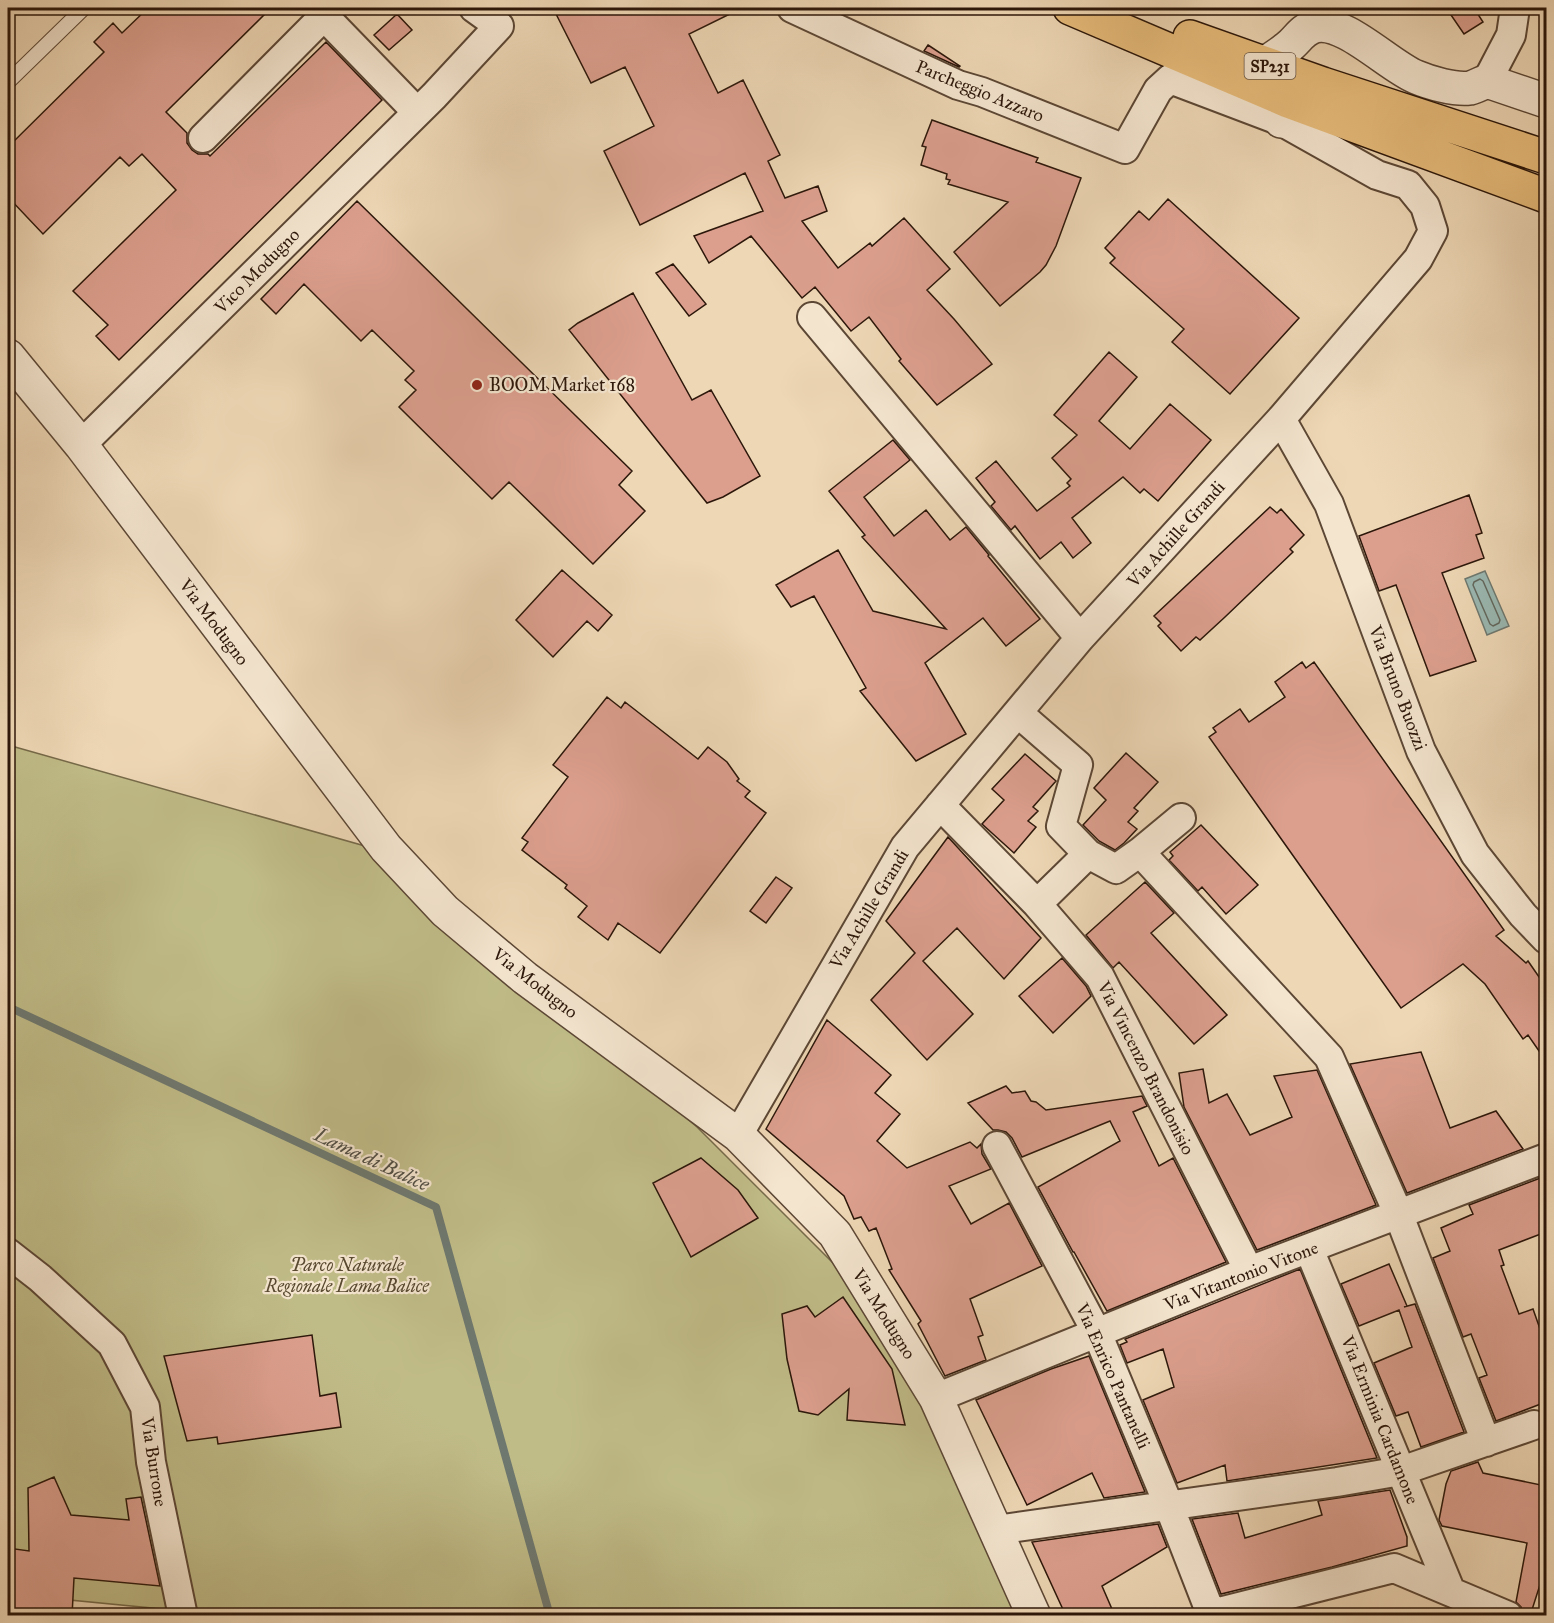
<svg xmlns="http://www.w3.org/2000/svg" width="1554" height="1623" font-family="'IM FELL Great Primer',serif">
<rect width="100%" height="100%" fill="#eed7b5"/>
<filter id="stains"><feTurbulence type="fractalNoise" baseFrequency=".00333" numOctaves="4"/><feColorMatrix values="0 0 0 0 .2 0 0 0 0 .09 0 0 0 0 .02 0 0 0 .5 -.17"/></filter>
<radialGradient id="worn" r=".72"><stop offset=".6" stop-color="#630" stop-opacity="0"/><stop offset="1" stop-color="#630" stop-opacity=".3"/></radialGradient>
<path fill="#c0bc88" stroke="#766a49" stroke-width="1.5" d="M8,745L372,848L697,1127L895,1325L1028,1615L203,1616V1613L8,1594Z"/>
<path fill="#9ab8b2" stroke="#6e786f" stroke-width="1.5" d="M1485,571L1509,626L1487,635L1465,579Z"/>
<g fill="none" stroke-linecap="round" stroke-linejoin="round">
<path stroke="#63685e" stroke-width="1.5" d="M1480,579L1483,581L1500,620L1499,623L1493,626L1490,624L1473,585L1474,582Z"/>
<path stroke="#6e786f" stroke-width="8" d="M8,1009H13L436,1207L550,1616"/>
</g>
<path fill="#dc9f8e" stroke="#2c170a" stroke-width="1.5" d="M148,8H271L166,112L187,133V143L192,150L198,154H208L210,156L326,42L382,100L119,360L96,336L108,325L73,291L176,190L142,154L129,166L120,157L43,234L8,197V147L104,52L94,42L113,23L122,33Z
M553,8H742L689,34L718,93L743,80L780,155L768,161L785,198L818,186L827,211L802,221L838,268L870,243L872,246L904,218L950,269L927,290L954,319L992,364L937,405L899,361L901,359L869,317L851,331L815,287L802,298L751,236L709,263L694,236L763,211L745,173L640,225L604,151L654,126L625,67L591,83Z
M1464,8H1474L1483,22L1464,34L1451,15Z
M397,14L412,30L389,50L374,35Z
M928,45L960,66L959,67L924,51Z
M932,120L1038,158L1036,162L1081,178L1056,246L1046,265L1040,272L1000,306L954,252L1008,202L948,184L950,180L946,179L947,174L921,165L926,147L922,146Z
M1168,199L1299,318L1230,394L1172,342L1184,329L1110,263L1115,258L1105,248L1139,211L1149,220Z
M357,201L632,471L619,485L645,511L593,564L509,482L492,499L399,407L416,390L405,380L414,371L372,330L361,341L304,284L276,314L261,299Z
M673,264L706,304L689,316L656,273Z
M633,293L692,400L711,390L760,476L723,497L707,503L569,330L578,323Z
M1109,352L1137,377L1099,421L1130,449L1170,404L1211,440L1158,501L1144,489L1140,493L1123,477L1072,518L1091,543L1073,558L1061,542L1040,559L1015,526L1011,530L991,506L995,502L976,478L996,461L1037,511L1070,486L1067,483L1071,479L1052,458L1077,435L1054,415Z
M893,440L910,460L864,497L894,536L926,510L950,540L966,527L989,555L988,556L1040,619L1006,646L983,618L925,663L966,734L916,761L860,691L866,688L814,596L791,607L776,585L838,550L873,611L946,629L862,537L865,535L829,491Z
M1469,495L1482,533L1476,535L1484,558L1442,573L1476,661L1430,676L1396,585L1379,591L1359,536Z
M1270,507L1277,513L1281,509L1304,535L1290,549L1293,552L1225,617L1200,640L1196,637L1181,651L1158,626L1161,623L1154,616Z
M562,570L612,615L598,631L587,621L553,657L516,620Z
M1302,662L1306,668L1314,662L1504,930L1496,936L1526,963L1528,961L1546,987V1061L1528,1035L1523,1039L1485,984L1463,964L1401,1008L1209,737L1216,732L1213,728L1240,709L1249,722L1285,697L1275,682Z
M607,697L621,708L625,702L698,759L708,747L727,762L739,779L737,781L750,791L745,797L766,813L660,953L618,923L608,940L578,917L587,906L565,888L567,885L522,850L528,842L522,838L568,777L553,765Z
M1126,753L1158,782L1134,808L1138,811L1128,822L1137,829L1124,843L1115,850L1099,841L1083,825L1106,800L1094,788Z
M1025,754L1056,781L1033,807L1038,811L1028,821L1036,827L1014,853L982,824L1004,800L992,789Z
M1201,825L1258,885L1226,914L1202,887L1198,891L1169,860L1173,856L1170,852Z
M948,837L1041,938L1004,979L957,928L923,961L973,1014L927,1060L871,1000L915,953L886,921Z
M776,877L792,888L766,923L750,911Z
M1145,882L1174,913L1151,933L1227,1015L1194,1044L1119,962L1113,968L1086,935Z
M1062,958L1086,986L1091,996L1053,1033L1019,996Z
M827,1020L891,1075L875,1093L900,1114L877,1141L907,1168L970,1142L977,1148L981,1144L982,1154L991,1169L949,1186L971,1224L1009,1203L1042,1266L970,1299L983,1335L978,1337L986,1360L945,1376L918,1324L921,1321L889,1270L892,1269L876,1228L869,1231L861,1217L854,1219L844,1196L766,1129Z
M1421,1052L1450,1128L1496,1111L1523,1149L1407,1193L1350,1064Z
M1203,1069L1209,1103L1227,1094L1250,1135L1292,1117L1274,1076L1317,1070L1376,1205L1257,1250L1184,1107L1179,1073Z
M1006,1086L1012,1093L1025,1091L1031,1101L1036,1102L1046,1110L1142,1096L1147,1106L1133,1112L1159,1166L1173,1158L1226,1262L1107,1311L1074,1252H1073L1038,1187L1120,1141L1110,1121L1022,1157L1012,1138L1006,1132L998,1130H993L968,1103Z
M701,1158L738,1190L758,1218L691,1257L653,1183Z
M1543,1177L1546,1183V1232L1499,1250L1504,1265L1501,1266L1519,1314L1533,1309L1546,1346V1402L1496,1421L1479,1378L1487,1375L1471,1334L1463,1337L1433,1258L1450,1251L1441,1228L1473,1214L1469,1205Z
M1389,1264L1407,1306L1404,1307L1415,1304L1464,1432L1421,1447L1408,1412L1396,1416L1374,1363L1412,1347L1399,1310L1359,1326L1341,1284Z
M1300,1269L1377,1458L1227,1481L1225,1465L1177,1483L1143,1400L1174,1387L1163,1349L1127,1363L1120,1345L1127,1342L1125,1339Z
M843,1297L892,1369L905,1425L847,1420L849,1389L818,1415L799,1411L787,1359L782,1314L807,1306L815,1317Z
M312,1335L320,1396L336,1393L341,1427L218,1444L217,1437L187,1441L164,1356Z
M1089,1356L1145,1492L1104,1498L1092,1473L1027,1505L976,1400L1051,1369Z
M1478,1462L1483,1473L1546,1486V1566L1530,1616H1524L1521,1607L1516,1602L1527,1543L1442,1526L1439,1520L1446,1484L1451,1471Z
M54,1477L71,1515L129,1520L126,1499L141,1497L160,1586L74,1578L72,1616H8V1548L29,1551L28,1488Z
M1390,1490L1407,1537V1546L1332,1567L1221,1594L1192,1519L1238,1513L1245,1538L1322,1515L1318,1501Z
M1158,1524L1167,1547L1102,1586L1115,1616H1066L1032,1542Z"/>
<g fill="none" stroke-linecap="round" stroke-linejoin="round">
<defs>
<path id="service" d="M8,82L84,8"/>
<path id="minor" d="M1487,81L1511,35L1515,8
M203,138L324,16L417,112
M812,317L1080,638
M1281,419L1329,504L1421,751L1475,854L1523,915L1546,939
M81,445L434,96L499,26L474,8
M1018,713L1078,765L1061,826L1088,854
M940,805L1037,904L1100,977L1249,1271
M1140,852L1329,1057L1398,1213L1486,1442
M1037,904L1088,854L1116,869L1140,852L1181,818
M738,1135L905,847L1080,638L1281,419L1418,259L1433,231L1425,206L1408,185L1377,175L1281,121L1170,79L1158,90L1125,149L982,92L958,85L792,8
M997,1146L1097,1333L1169,1506L1211,1614L1394,1568L1508,1616
M1309,1249L1451,1592
M8,1253L40,1278L112,1344L145,1407L151,1462L183,1616
M936,1398L1249,1271L1546,1158
M996,1530L1337,1482L1401,1471L1534,1425"/>
<path id="tertiary" d="M1264,64C1272,59 1280,54 1287,48C1298,40 1301,30 1315,26C1344,19 1389,66 1416,77C1430,83 1455,90 1470,88C1475,87 1482,83 1487,81L1546,101
M1281,121L1331,116
M8,356L81,445L386,848L445,911L525,978L738,1135L835,1234L936,1398L1034,1616"/>
<path id="primary" d="M1070,8L1288,101L1546,196
M1190,37L1323,84L1546,157"/>
</defs>
<use href="#service" stroke="#5c4735" stroke-width="16"/>
<use href="#minor" stroke="#5c4735" stroke-width="32"/>
<use href="#tertiary" stroke="#5c4735" stroke-width="36"/>
<use href="#primary" stroke="#2c170a" stroke-width="36"/>
<use href="#service" stroke="#f4e5cf" stroke-width="14"/>
<use href="#minor" stroke="#f4e5cf" stroke-width="28"/>
<use href="#tertiary" stroke="#f4e5cf" stroke-width="33"/>
<use href="#primary" stroke="#e7bc7a" stroke-width="33"/>
</g>
<circle fill="#8f2418" stroke="#f4e5cf" stroke-width="2" cx="477" cy="385" r="6"/>
<g text-anchor="middle" stroke-width="4.5" stroke-linejoin="round" paint-order="stroke">
<rect fill="#f4e5cf" stroke="#685545" stroke-width="1.5" x="1244.5" y="53" width="51" height="26" rx="4.5"/>
<g font-size="16" font-weight="bold" fill="#2c170a">
<text x="1270" y="72">SP231</text>
</g>
<g font-size="18" fill="#2c170a" stroke="#f4e5cf">
<text transform="translate(980 91) rotate(22)" y="6">Parcheggio Azzaro</text>
<text transform="translate(257 271) rotate(-45)" y="6">Vico Modugno</text>
<text transform="translate(1176 534) rotate(-48)" y="6">Via Achille Grandi</text>
<text transform="translate(214 622) rotate(53)" y="6">Via Modugno</text>
<text transform="translate(1398 688) rotate(69)" y="6">Via Bruno Buozzi</text>
<text transform="translate(869 909) rotate(-59)" y="6">Via Achille Grandi</text>
<text transform="translate(535 983) rotate(38)" y="6">Via Modugno</text>
<text transform="translate(1146 1068) rotate(63)" y="6">Via Vincenzo Brandonisio</text>
<text transform="translate(1241 1276) rotate(-21)" y="6">Via Vitantonio Vitone</text>
<text transform="translate(884 1314) rotate(58)" y="6">Via Modugno</text>
<text transform="translate(1113 1376) rotate(66)" y="6">Via Enrico Pantanelli</text>
<text transform="translate(1380 1420) rotate(68)" y="6">Via Erminia Cardamone</text>
<text transform="translate(154 1462) rotate(81)" y="6">Via Burrone</text>
</g>
<g font-size="18" fill="#2c170a" stroke="#f4e5cf" text-anchor="start">
<text x="489" y="391">BOOM Market 168</text>
</g>
<g font-size="18" font-style="italic" fill="#584930" stroke="#f4e5cf">
<text x="347" y="1271">Parco Naturale<tspan x="347" dy="21">Regionale Lama Balice</tspan></text>
</g>
<g font-size="20" font-style="italic" fill="#524f45" stroke="#f4e5cf">
<text transform="translate(372 1159) rotate(25)" y="7">Lama di Balice</text>
</g>
</g>
<rect width="1554" height="1623" fill="none" stroke="#eed7b5" stroke-width="30"/>
<rect x="9" y="9" width="1536" height="1605" fill="none" stroke="#2c170a" stroke-width="3"/>
<rect x="15" y="15" width="1524" height="1593" fill="none" stroke="#2c170a" stroke-width="1.5"/>
<rect width="100%" height="100%" filter="url(#stains)"/>
<rect width="100%" height="100%" fill="url(#worn)"/>
</svg>
